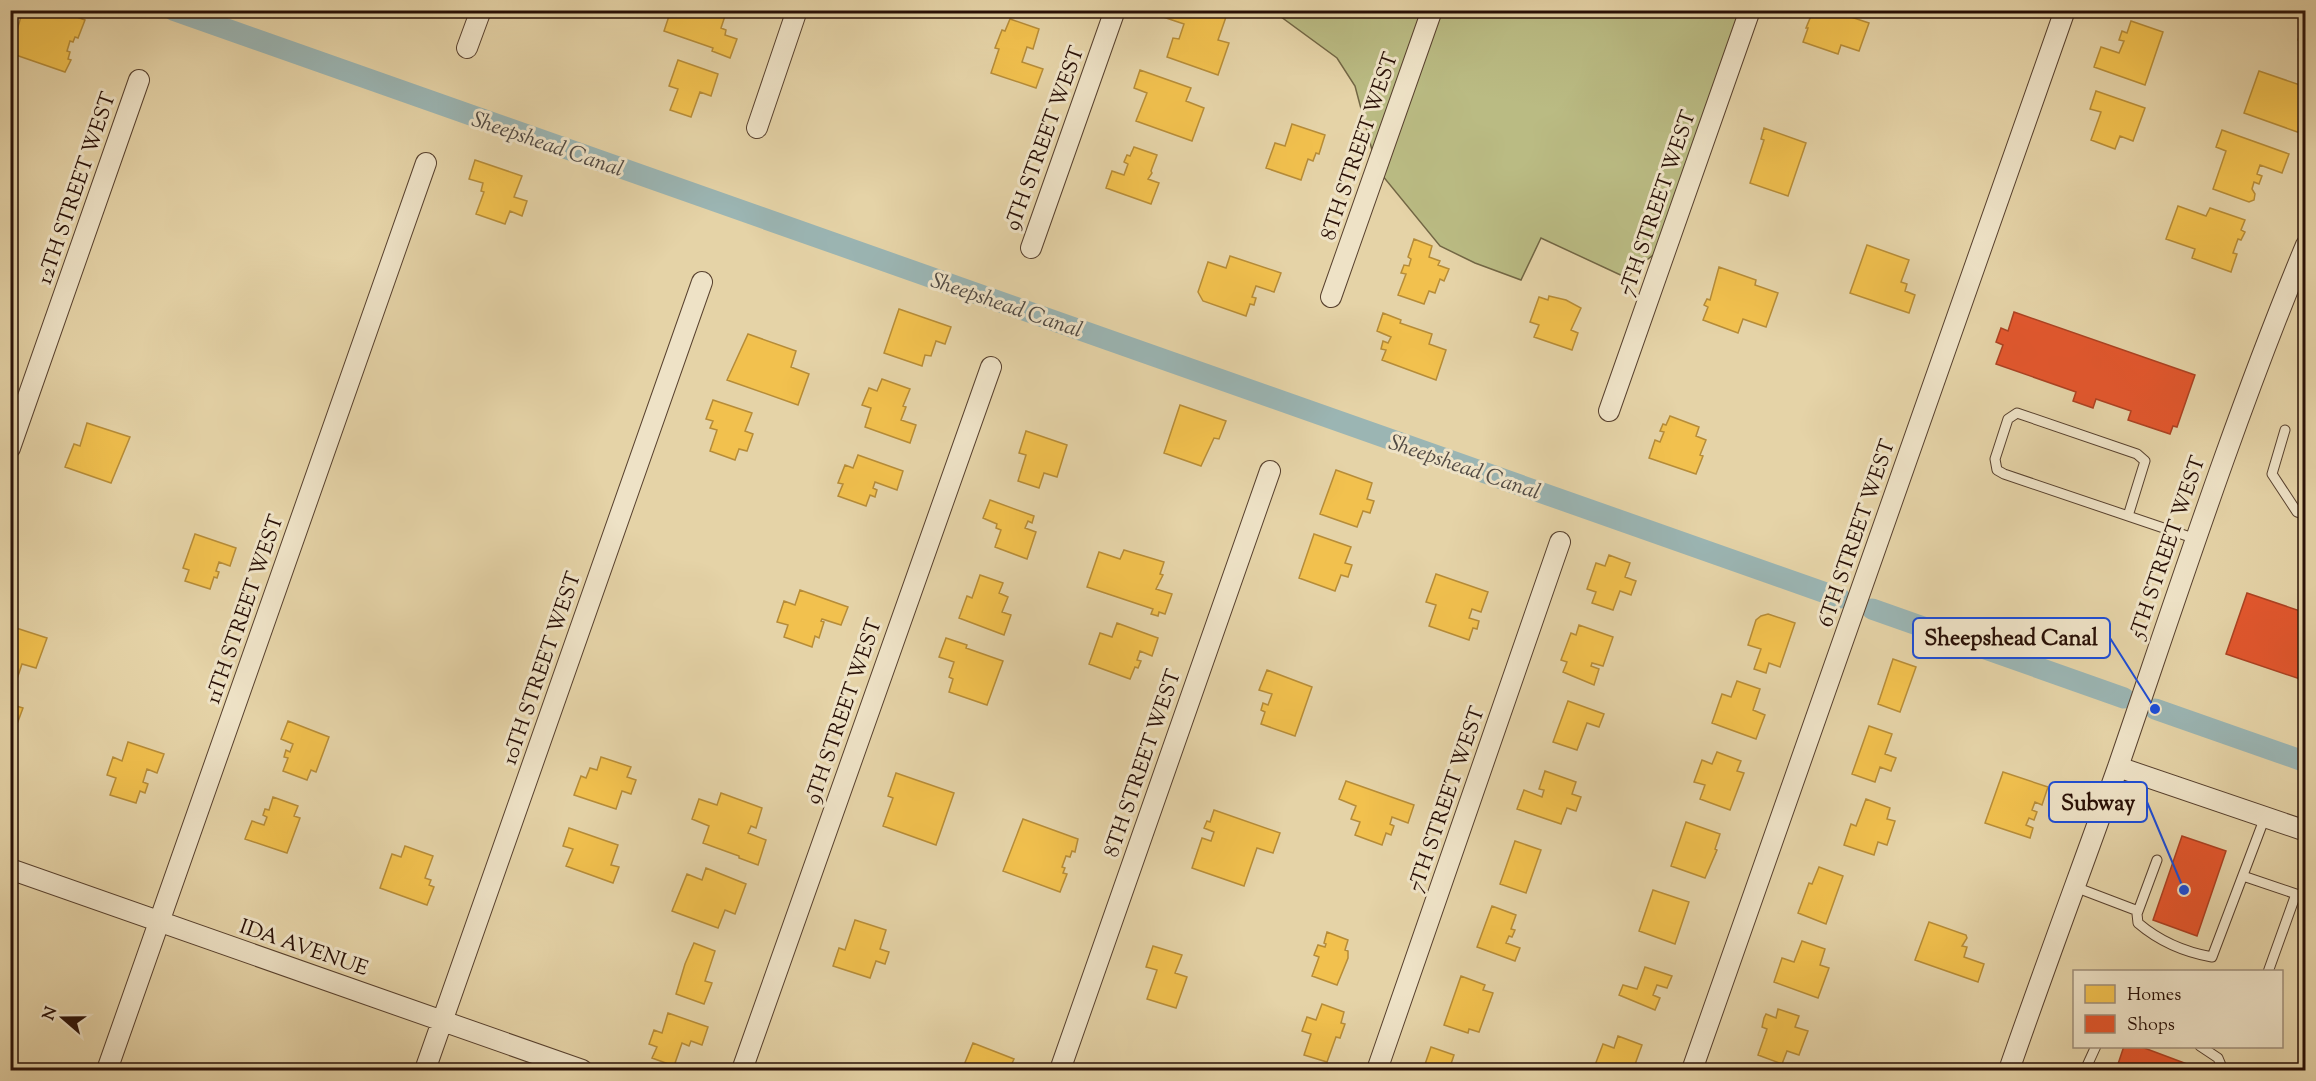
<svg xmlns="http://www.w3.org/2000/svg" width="2316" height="1081" font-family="'Sorts Mill Goudy',serif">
<rect width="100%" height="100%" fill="#e5d3a7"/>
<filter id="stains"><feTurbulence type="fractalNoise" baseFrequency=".00333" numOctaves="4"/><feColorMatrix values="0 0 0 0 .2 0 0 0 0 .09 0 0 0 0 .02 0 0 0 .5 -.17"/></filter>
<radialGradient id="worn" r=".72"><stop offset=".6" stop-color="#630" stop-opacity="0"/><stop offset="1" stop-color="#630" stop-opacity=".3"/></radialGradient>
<path fill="#babb83" stroke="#726644" stroke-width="1.5" d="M1273,11H1751L1668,244L1636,268L1627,278L1541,238L1521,280L1475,263L1440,246L1377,169L1355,86L1337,58Z"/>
<path fill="#f2c14e" stroke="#b68c38" stroke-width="1.5" d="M23,10H58L85,20L78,38L75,37L73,42L70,41L67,51L70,52L68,59L71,60L65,72L10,53Z
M671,10H727L721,28L726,30L725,35L737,39L730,58L712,51L713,48L664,31Z
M1046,10H1061L1059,15Z
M1165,10H1206L1226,17L1218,40L1229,43L1218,75L1167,57L1173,38L1179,39L1184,24L1163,17Z
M1811,10H1853L1851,17L1869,23L1859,51L1841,45L1838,54L1803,42L1808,28H1806L1813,11Z
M1010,19L1039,29L1033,49L1027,47L1022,62L1043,69L1036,88L991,73L999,49L995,48L1002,30L1005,31Z
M2131,21L2163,32L2145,85L2094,67L2101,47L2119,53L2124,41L2119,40L2122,31L2127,33Z
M2304,21L2306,22V43L2298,40Z
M678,60L718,74L711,96L700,92L691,117L670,110L678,89L669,86Z
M1140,70L1191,88L1186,101L1204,108L1192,141L1136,121L1147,93L1134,88Z
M2259,71L2306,87V127L2303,134L2244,113Z
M2096,91L2145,108L2133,141L2120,136L2115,149L2091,140L2101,112L2090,109Z
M1292,124L1325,135L1319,154L1316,153L1313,161L1308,159L1301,180L1266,168L1275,143L1285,146Z
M1764,128L1806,143L1788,196L1750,183L1764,140L1761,139Z
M2222,130L2289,154L2282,173L2260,165L2257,174L2262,176L2259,184L2254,182L2252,189L2255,194L2254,200L2249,202L2213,189L2226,151L2216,147Z
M1134,147L1157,155L1151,171L1152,173L1148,179L1159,183L1151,204L1106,188L1112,171L1124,175L1128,164L1124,162L1127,155L1130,156Z
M475,160L522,176L514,197L527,201L522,216L510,211L505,224L476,214L484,192L481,191L483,183L469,179Z
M2178,206L2206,216L2210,208L2245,220L2241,230L2245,232L2241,240L2238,239L2233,253L2237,254L2231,272L2192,258L2195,249L2166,239Z
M1414,239L1432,246L1429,257L1440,261L1438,265L1449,269L1444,281L1440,279L1435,293L1429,291L1424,304L1398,295L1406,274L1401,273L1404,265L1409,266L1411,259L1408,257Z
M1867,245L1909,260L1901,282L1907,284L1905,291L1915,295L1909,313L1850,293Z
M10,251L16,253L12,264L17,265L11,284Z
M1230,256L1281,273L1274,292L1256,286L1252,297L1256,298L1254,305L1250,304L1246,316L1203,301L1198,292L1208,262L1226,268Z
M1719,267L1756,280L1755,285L1778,293L1766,327L1743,319L1738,333L1703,320L1708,307L1704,305L1707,299L1710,300Z
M1549,296L1566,300L1581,308L1571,330L1578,333L1572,350L1534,337L1539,325L1530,322L1539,297L1548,300Z
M899,309L951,327L945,344L936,341L931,356L925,355L922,366L884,353Z
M1383,313L1401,320L1400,323L1432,334L1429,344L1446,350L1436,380L1382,360L1386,350L1381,349L1383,341L1388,343L1391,337L1377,331Z
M748,334L796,351L791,367L809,374L798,405L727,380Z
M882,379L910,389L903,406L906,407L901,420L916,425L910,443L865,427L871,408L862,405L869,388L877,391Z
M713,400L752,413L745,431L753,434L747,451L739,449L735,460L710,451L717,430L710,428L713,421L706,419Z
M1180,405L1226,421L1219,439L1214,438L1201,466L1164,453Z
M1670,416L1699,427L1696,436L1706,440L1700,455L1703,456L1696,474L1649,458L1655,440L1660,442L1664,432L1660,431L1663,424L1666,425Z
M87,423L130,437L111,483L65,467L74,444L80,446Z
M1026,431L1067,445L1057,477L1044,473L1039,488L1018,481L1026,455L1019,453Z
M858,455L903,471L897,490L875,482L873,488L877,490L875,497L870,495L866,506L838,496L843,484L838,483L845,465L853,468Z
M1336,470L1372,483L1367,499L1374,501L1370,513L1363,511L1357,527L1320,514Z
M990,500L1034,516L1032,523L1028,521L1025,528L1036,532L1027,559L995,547L1001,530L996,528L997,524L983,518Z
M195,534L236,548L230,566L219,562L216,571L219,572L217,578L214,577L210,589L185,581L189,570L183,568Z
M1314,534L1351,547L1345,563L1352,565L1348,577L1341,575L1335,591L1299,578Z
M1124,550L1164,562L1160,574L1163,575L1156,589L1172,594L1165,614L1159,612L1158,616L1151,614L1153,609L1087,587L1099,552L1120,559Z
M1609,555L1630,563L1625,577L1636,581L1631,595L1620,591L1613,610L1592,603L1596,592L1587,589L1596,563L1605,566Z
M1436,574L1488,592L1481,612L1472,609L1469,618L1479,621L1477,629L1473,628L1469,640L1429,626L1436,605L1426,602Z
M980,575L1003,583L999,593L1008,597L1002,612L1011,615L1004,635L959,618L967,596L972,598Z
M800,590L848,607L841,625L822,619L821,621L824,622L819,638L815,636L812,647L784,637L788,625L777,622L784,601L795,605Z
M1768,614L1795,623L1780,667L1769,663L1766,673L1754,669L1761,649L1748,645L1756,620L1761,616Z
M1117,623L1158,638L1152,656L1140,651L1137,660L1141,661L1138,668L1135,667L1130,679L1089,664L1100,633L1112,637Z
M1579,625L1613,637L1603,666L1592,663L1591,666L1599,669L1594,685L1563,672L1567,662L1561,660L1571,633L1576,635Z
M10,626L47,638L36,668L22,664L17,679L10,676Z
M946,638L967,645L966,648L1003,661L987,705L949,692L953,679L949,677L954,662L939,657Z
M1893,659L1916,667L1900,712L1878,704Z
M1267,670L1312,687L1295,736L1261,724L1265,712L1261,710L1263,703L1268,705L1272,694L1259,690Z
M1737,681L1760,689L1753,710L1765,715L1756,739L1712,723L1722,694L1731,697Z
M1568,701L1604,714L1599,727L1587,723L1577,750L1553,742Z
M10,704L23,708L10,743Z
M288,721L329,737L316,772L311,770L307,780L283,771L288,758L284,757L286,750L290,752L293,744L281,739Z
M1869,726L1892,734L1885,754L1896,758L1891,771L1880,767L1875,782L1852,774Z
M128,742L164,754L157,773L147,769L143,782L148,784L145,793L140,791L136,803L110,795L116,778L107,775L113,757L122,761Z
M1717,752L1741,761L1737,771L1744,773L1730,810L1700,799L1705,785L1694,782L1702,760L1712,764Z
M601,757L631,767L627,777L636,780L631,794L622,791L616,809L574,795L581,776L586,778L590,768L597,770Z
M1545,771L1576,782L1572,794L1581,797L1576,811L1567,808L1561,824L1517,809L1524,790L1542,797L1544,790L1539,789Z
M2003,772L2048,787L2042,805L2035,802L2032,810L2037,812L2034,820L2029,818L2026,825L2033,828L2030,838L1985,823Z
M896,773L954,793L936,845L883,826L893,798L888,796Z
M1346,781L1414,805L1408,823L1392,817L1390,824L1394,826L1391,835L1386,833L1382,845L1355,835L1360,822L1351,819L1356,806L1339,799Z
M721,793L762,808L756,828L751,826L748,833L766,840L758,865L739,858V856L703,843L709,826L692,819L699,799L717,805Z
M273,797L298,806L294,816L300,818L287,853L245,839L252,821L264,825L267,817L263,815L265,809L269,810Z
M1866,799L1890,808L1887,819L1895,821L1887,845L1878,842L1874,855L1844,845L1851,824L1856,826Z
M1214,810L1280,833L1273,853L1257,848L1244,886L1192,868L1202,838L1211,841L1214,832L1204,828L1207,821L1210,822Z
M1023,819L1078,839L1075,852L1072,851L1070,857L1066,856L1062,867L1065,868L1063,873L1067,874L1060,892L1003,871Z
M1686,822L1720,834L1715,849L1717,850L1705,878L1671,866Z
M569,828L618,845L611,865L619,867L613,883L566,866L573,849L563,846Z
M1515,841L1541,850L1526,893L1500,884Z
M405,846L433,856L425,878L431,880L429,885L434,887L427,905L380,888L392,854L401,857Z
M1819,867L1843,876L1826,924L1798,913L1809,883L1812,884Z
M706,868L746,884L735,914L725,910L718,928L672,911L687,874L702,880Z
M1653,890L1689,902L1675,944L1639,931Z
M1492,906L1516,915L1511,929L1515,930L1512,937L1509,936L1506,943L1520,948L1515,961L1477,947Z
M855,920L886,930L880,949L889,952L885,964L876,961L870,978L833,966L839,948L845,950Z
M1929,922L1966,935L1967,938L1962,946L1967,947L1964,957L1984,964L1978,982L1915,960Z
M1327,932L1348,940L1345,950L1348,951V958L1337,985L1312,976L1319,957L1314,955L1318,945L1325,947L1326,944L1324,943Z
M1802,941L1825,949L1820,965L1829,968L1818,998L1774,982L1782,958L1794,962Z
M694,943L715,951L705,981L712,983L704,1004L676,994L685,964Z
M1153,946L1182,955L1175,973L1187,977L1176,1008L1147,999L1157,970L1146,967Z
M1645,967L1672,976L1667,988L1657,985L1653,995L1660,998L1655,1010L1619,995L1623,985L1637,989Z
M1461,976L1485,985L1483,990L1493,993L1479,1032L1469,1029L1468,1033L1444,1025Z
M1322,1004L1344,1012L1341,1023L1345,1024L1340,1038L1336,1037L1327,1062L1304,1055L1311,1034L1302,1031L1307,1017L1316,1020Z
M1778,1009L1799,1016L1795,1027L1808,1031L1799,1055L1787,1051L1782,1064L1758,1055L1767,1029L1762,1027L1764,1018L1766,1014L1776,1018Z
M668,1013L708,1027L702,1045L691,1041L689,1046L682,1043L674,1066L652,1058L657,1047L649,1044L654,1030L662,1033Z
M1618,1036L1642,1045L1633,1070H1605L1606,1069L1595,1065L1603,1044L1614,1048Z
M973,1043L1014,1059L1009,1070H962Z
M1431,1047L1454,1055L1449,1070H1423Z"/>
<path fill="#e4572e" stroke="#ac4222" stroke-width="1.5" d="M2014,312L2195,375L2177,427L2173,426L2170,434L2128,420L2131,411L2096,399L2093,408L2073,401L2076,392L1996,364L2003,345L1996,342L2001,328L2008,331Z
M2247,593L2306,613V681L2226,654Z
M2182,836L2226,851L2197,936L2153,920Z
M2124,1046H2139L2187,1064L2185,1070H2116Z"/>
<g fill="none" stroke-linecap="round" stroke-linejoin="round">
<path stroke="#9bb5b3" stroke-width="21" d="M173,10L1840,598
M1872,609L2124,698
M2155,709L2306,762"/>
<defs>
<path id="lane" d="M2285,430L2272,474L2297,512L2306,515
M2128,516L2145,461L2137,454L2017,413L2008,419L1995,459L1997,470L2004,474L2196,539
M2157,860L2137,914L2138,923C2159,941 2184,952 2212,957L2265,817
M2243,876L2296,894L2268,972
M2075,887L2138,911
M2200,1046L2218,1058L2223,1070
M2085,1070L2096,1046"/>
<path id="street" d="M467,48L481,10
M757,128L797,10
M1031,248L1115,10
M1331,297L1432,10
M1609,411L1750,10
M10,448L139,80
M2118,767L2306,831
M10,869L582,1070
M107,1070L426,163
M425,1070L702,282
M742,1070L991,367
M1060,1070L1270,471
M1377,1070L1560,542
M1692,1070L2065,10
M2009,1070C2044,969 2082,868 2118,767C2178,592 2235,416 2306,245"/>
</defs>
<use href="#lane" stroke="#58412e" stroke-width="11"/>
<use href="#street" stroke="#58412e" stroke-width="22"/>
<use href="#lane" stroke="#eee2c6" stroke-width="9"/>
<use href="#street" stroke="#eee2c6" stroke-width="20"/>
</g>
<g text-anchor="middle" stroke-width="6" stroke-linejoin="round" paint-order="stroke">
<g font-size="21" fill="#291006" stroke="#eee2c6">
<text transform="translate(1044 138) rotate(-70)" y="7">9TH STREET WEST</text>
<text transform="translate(1359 146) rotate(-71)" y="7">8TH STREET WEST</text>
<text transform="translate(76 188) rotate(-71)" y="7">12TH STREET WEST</text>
<text transform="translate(1657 203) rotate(-71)" y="7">7TH STREET WEST</text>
<text transform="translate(1856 533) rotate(-71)" y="7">6TH STREET WEST</text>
<text transform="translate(2167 547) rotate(-71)" y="7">5TH STREET WEST</text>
<text transform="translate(244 609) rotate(-71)" y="7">11TH STREET WEST</text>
<text transform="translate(541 668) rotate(-71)" y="7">10TH STREET WEST</text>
<text transform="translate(843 711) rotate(-71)" y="7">9TH STREET WEST</text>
<text transform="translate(1142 763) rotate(-71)" y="7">8TH STREET WEST</text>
<text transform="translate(1446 799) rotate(-71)" y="7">7TH STREET WEST</text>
<text transform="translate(304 947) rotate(19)" y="7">IDA AVENUE</text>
</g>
<g font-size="22" font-style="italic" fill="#514a43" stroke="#eee2c6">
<text transform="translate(548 143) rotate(19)" y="8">Sheepshead Canal</text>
<text transform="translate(1007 304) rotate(19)" y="8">Sheepshead Canal</text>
<text transform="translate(1465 466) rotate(19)" y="8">Sheepshead Canal</text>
</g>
</g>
<path fill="none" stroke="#1d4ed8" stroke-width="2" d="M2155 709L2110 638M2184 890L2147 802"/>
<g fill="#1d4ed8" stroke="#eee2c6" stroke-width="2">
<circle cx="2155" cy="709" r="6"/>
<circle cx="2184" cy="890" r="6"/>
</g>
<g fill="#eee2c6" stroke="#1d4ed8" stroke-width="2">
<rect x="1913" y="618" width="197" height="40" rx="6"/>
<rect x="2049" y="782" width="98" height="40" rx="6"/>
</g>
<g font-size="22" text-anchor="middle" font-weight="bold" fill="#291006">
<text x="2011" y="645">Sheepshead Canal</text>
<text x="2098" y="810">Subway</text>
</g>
<rect width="2316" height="1081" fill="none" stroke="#e5d3a7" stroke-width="36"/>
<rect x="12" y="12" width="2292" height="1057" fill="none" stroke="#291006" stroke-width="3"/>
<rect x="18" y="18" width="2280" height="1045" fill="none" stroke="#291006" stroke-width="1.5"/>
<rect x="2073" y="970" width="210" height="78" fill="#eee2c6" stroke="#9f8e79" stroke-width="1.5"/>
<rect x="2085" y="985" width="30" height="18" fill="#f2c14e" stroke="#9f8e79" stroke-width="1.5"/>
<text x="2127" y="1000" font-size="18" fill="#291006">Homes</text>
<rect x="2085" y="1015" width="30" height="18" fill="#e4572e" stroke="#9f8e79" stroke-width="1.5"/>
<text x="2127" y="1030" font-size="18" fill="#291006">Shops</text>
<g transform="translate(63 1018) rotate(290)" stroke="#eee2c6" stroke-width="4.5" paint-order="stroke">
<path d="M0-4.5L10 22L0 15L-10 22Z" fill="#291006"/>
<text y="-9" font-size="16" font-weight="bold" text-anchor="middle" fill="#291006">N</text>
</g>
<rect width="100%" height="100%" filter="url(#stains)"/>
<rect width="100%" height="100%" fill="url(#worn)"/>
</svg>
